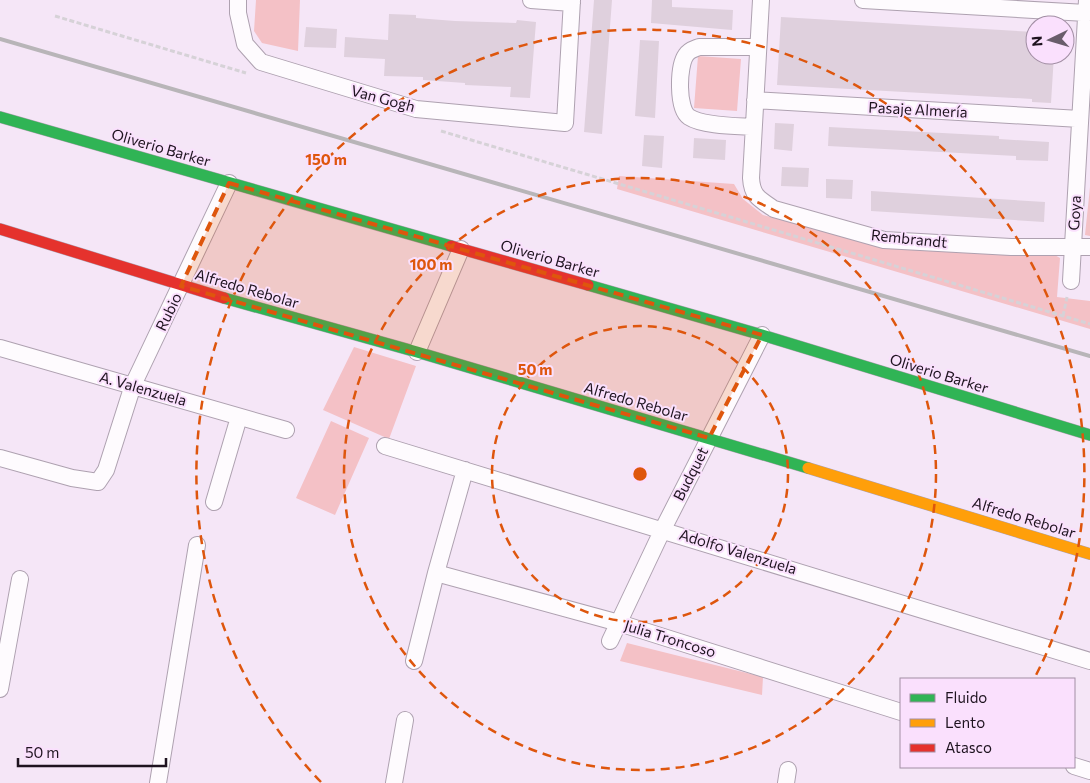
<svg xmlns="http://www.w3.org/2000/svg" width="1090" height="783" font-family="Commissioner,sans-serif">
<rect width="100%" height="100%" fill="#f5e6f7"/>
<path fill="#f4c1c6" d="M256,0H300L298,51L262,43L254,31Z
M698,56L741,59L737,111L694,108Z
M619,176L734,184L743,199L763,215L887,248L1053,254L1060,258L1057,297L1090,301V329L617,189Z
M1090,187V236L1085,235Z
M354,347L416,366L389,439L323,410Z
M331,421L369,438L335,515L296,498Z
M627,643L763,677L762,695L620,661Z"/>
<path fill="#dfd0dd" d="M594,0H612L602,134L584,132Z
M652,0H672V7L733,10L732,30L651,23Z
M389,14L416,15V18L455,21L516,23L517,20L536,22L530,98L510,97L511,87L465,85V83L423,80V77L384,76L385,59L344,57L345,37L388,40Z
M781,17L1035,32V55H1054L1051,103L1032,102V99L777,85Z
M306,27L337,29L336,48L304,47Z
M640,40L659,41L655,118L635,116Z
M775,123L794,124L792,151L774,149Z
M829,127L999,136V139L1049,142L1048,161L1016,160V156L828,146Z
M644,135L664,136L662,168L642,166Z
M694,138L726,140L725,160L693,158Z
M782,167L809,168L808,187L781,186Z
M826,179L853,180L852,199L826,198Z
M871,191L1045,202L1044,222L871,211Z"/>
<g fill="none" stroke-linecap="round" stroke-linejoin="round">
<defs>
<path id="street" d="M238,0V13L245,44L261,62L416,109L565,123L572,0
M531,0L572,3
M761,0L751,178C752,196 759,199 774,209L884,240L1011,247H1090
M863,0L1086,13
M755,100L1080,119
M753,127C736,126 703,126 689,117C677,109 678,66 686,55C689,50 694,49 699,47H758
M1071,281L1087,0
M0,348L286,430
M417,352L461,249
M385,446L1090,661
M0,458L72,478L98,482L106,470L133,385L229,183
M214,502L239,417
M436,573L619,623L901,712
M610,641L663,529L762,335
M414,661L436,573L465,470
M0,689L20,579
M1074,766L1090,771
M158,783L197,545
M394,783L405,720
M786,783L788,770"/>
<path id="fast" d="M0,117L451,246
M588,285L762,335L1090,435
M224,298L417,352L808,468"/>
<path id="slow" d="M808,468L1090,554"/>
<path id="jam" d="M0,229L224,298
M451,246L588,285"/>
</defs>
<use href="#street" stroke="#aea1b0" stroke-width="18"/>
<use href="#fast" stroke="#aea1b0" stroke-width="12"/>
<use href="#slow" stroke="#aea1b0" stroke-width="12"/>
<use href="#jam" stroke="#aea1b0" stroke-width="12"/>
<path stroke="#d6d2d7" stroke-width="3" stroke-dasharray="5 2.5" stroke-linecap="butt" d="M55,16L246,73
M441,131L1090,324
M1063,316L1067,297"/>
<use href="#street" stroke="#fefbfe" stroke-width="16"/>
<use href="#fast" stroke="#30b455" stroke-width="11"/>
<use href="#slow" stroke="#ff9f0a" stroke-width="11"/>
<use href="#jam" stroke="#e5322d" stroke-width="11"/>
<path stroke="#b8b5b8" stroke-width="4" d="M0,39L1090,356"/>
</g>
<path fill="#de560d" fill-opacity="0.2" stroke="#de560d" stroke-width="4" stroke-dasharray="10 6" stroke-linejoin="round" d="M229,183L762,335L709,438L181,286Z"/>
<g fill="none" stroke="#de560d" stroke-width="2.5" stroke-dasharray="9 6">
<circle cx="640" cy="474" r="148"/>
<circle cx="640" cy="474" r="296"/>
<path d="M321 782A444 444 0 1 1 1034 679"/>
</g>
<g text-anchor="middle" stroke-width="4" stroke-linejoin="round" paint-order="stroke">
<g font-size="15" fill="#1e131f" stroke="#fae0fd">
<text transform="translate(383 99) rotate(15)" y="5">Van Gogh</text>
<text transform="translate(918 110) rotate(3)" y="5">Pasaje Almería</text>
<text transform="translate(161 148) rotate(16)" y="5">Oliverio Barker</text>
<text transform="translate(1075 213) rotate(-87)" y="5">Goya</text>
<text transform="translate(909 239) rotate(6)" y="5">Rembrandt</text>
<text transform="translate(550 259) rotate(16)" y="5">Oliverio Barker</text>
<text transform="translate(247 289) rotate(16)" y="5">Alfredo Rebolar</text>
<text transform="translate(169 312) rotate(-64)" y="5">Rubio</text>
<text transform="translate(939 374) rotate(17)" y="5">Oliverio Barker</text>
<text transform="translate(143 389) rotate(16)" y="5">A. Valenzuela</text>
<text transform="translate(636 402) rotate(16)" y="5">Alfredo Rebolar</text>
<text transform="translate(691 474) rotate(-63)" y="5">Budquet</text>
<text transform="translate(1024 518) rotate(17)" y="5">Alfredo Rebolar</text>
<text transform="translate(738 552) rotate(17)" y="5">Adolfo Valenzuela</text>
<text transform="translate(670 639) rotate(17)" y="5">Julia Troncoso</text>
</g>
</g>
<circle cx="640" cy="474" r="8" fill="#de560d" stroke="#fae0fd" stroke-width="2.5"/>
<g font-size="15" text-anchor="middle" font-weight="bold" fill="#de560d" stroke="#fae0fd" stroke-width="4" stroke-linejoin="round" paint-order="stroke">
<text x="326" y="165">150 m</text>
<text x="431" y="270">100 m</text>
<text x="535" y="375">50 m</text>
</g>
<rect x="900" y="678" width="175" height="90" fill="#fae0fd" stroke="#a28ea4"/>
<rect x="910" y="694" width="25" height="8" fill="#30b455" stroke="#a28ea4"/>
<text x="945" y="703" font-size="15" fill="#1e131f">Fluido</text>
<rect x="910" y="719" width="25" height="8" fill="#ff9f0a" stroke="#a28ea4"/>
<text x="945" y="728" font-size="15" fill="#1e131f">Lento</text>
<rect x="910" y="744" width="25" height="8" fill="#e5322d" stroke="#a28ea4"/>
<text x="945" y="753" font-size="15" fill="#1e131f">Atasco</text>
<g transform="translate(1050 40) rotate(265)"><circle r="24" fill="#fae0fd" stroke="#a28ea4"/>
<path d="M0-4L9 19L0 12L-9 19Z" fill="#695d6b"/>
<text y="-8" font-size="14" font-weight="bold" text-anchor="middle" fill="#1e131f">N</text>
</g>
<path d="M18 758v8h148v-8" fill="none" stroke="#1e131f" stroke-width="2.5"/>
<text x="25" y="758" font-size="15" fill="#1e131f" stroke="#fae0fd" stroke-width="4" paint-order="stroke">50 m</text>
</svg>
